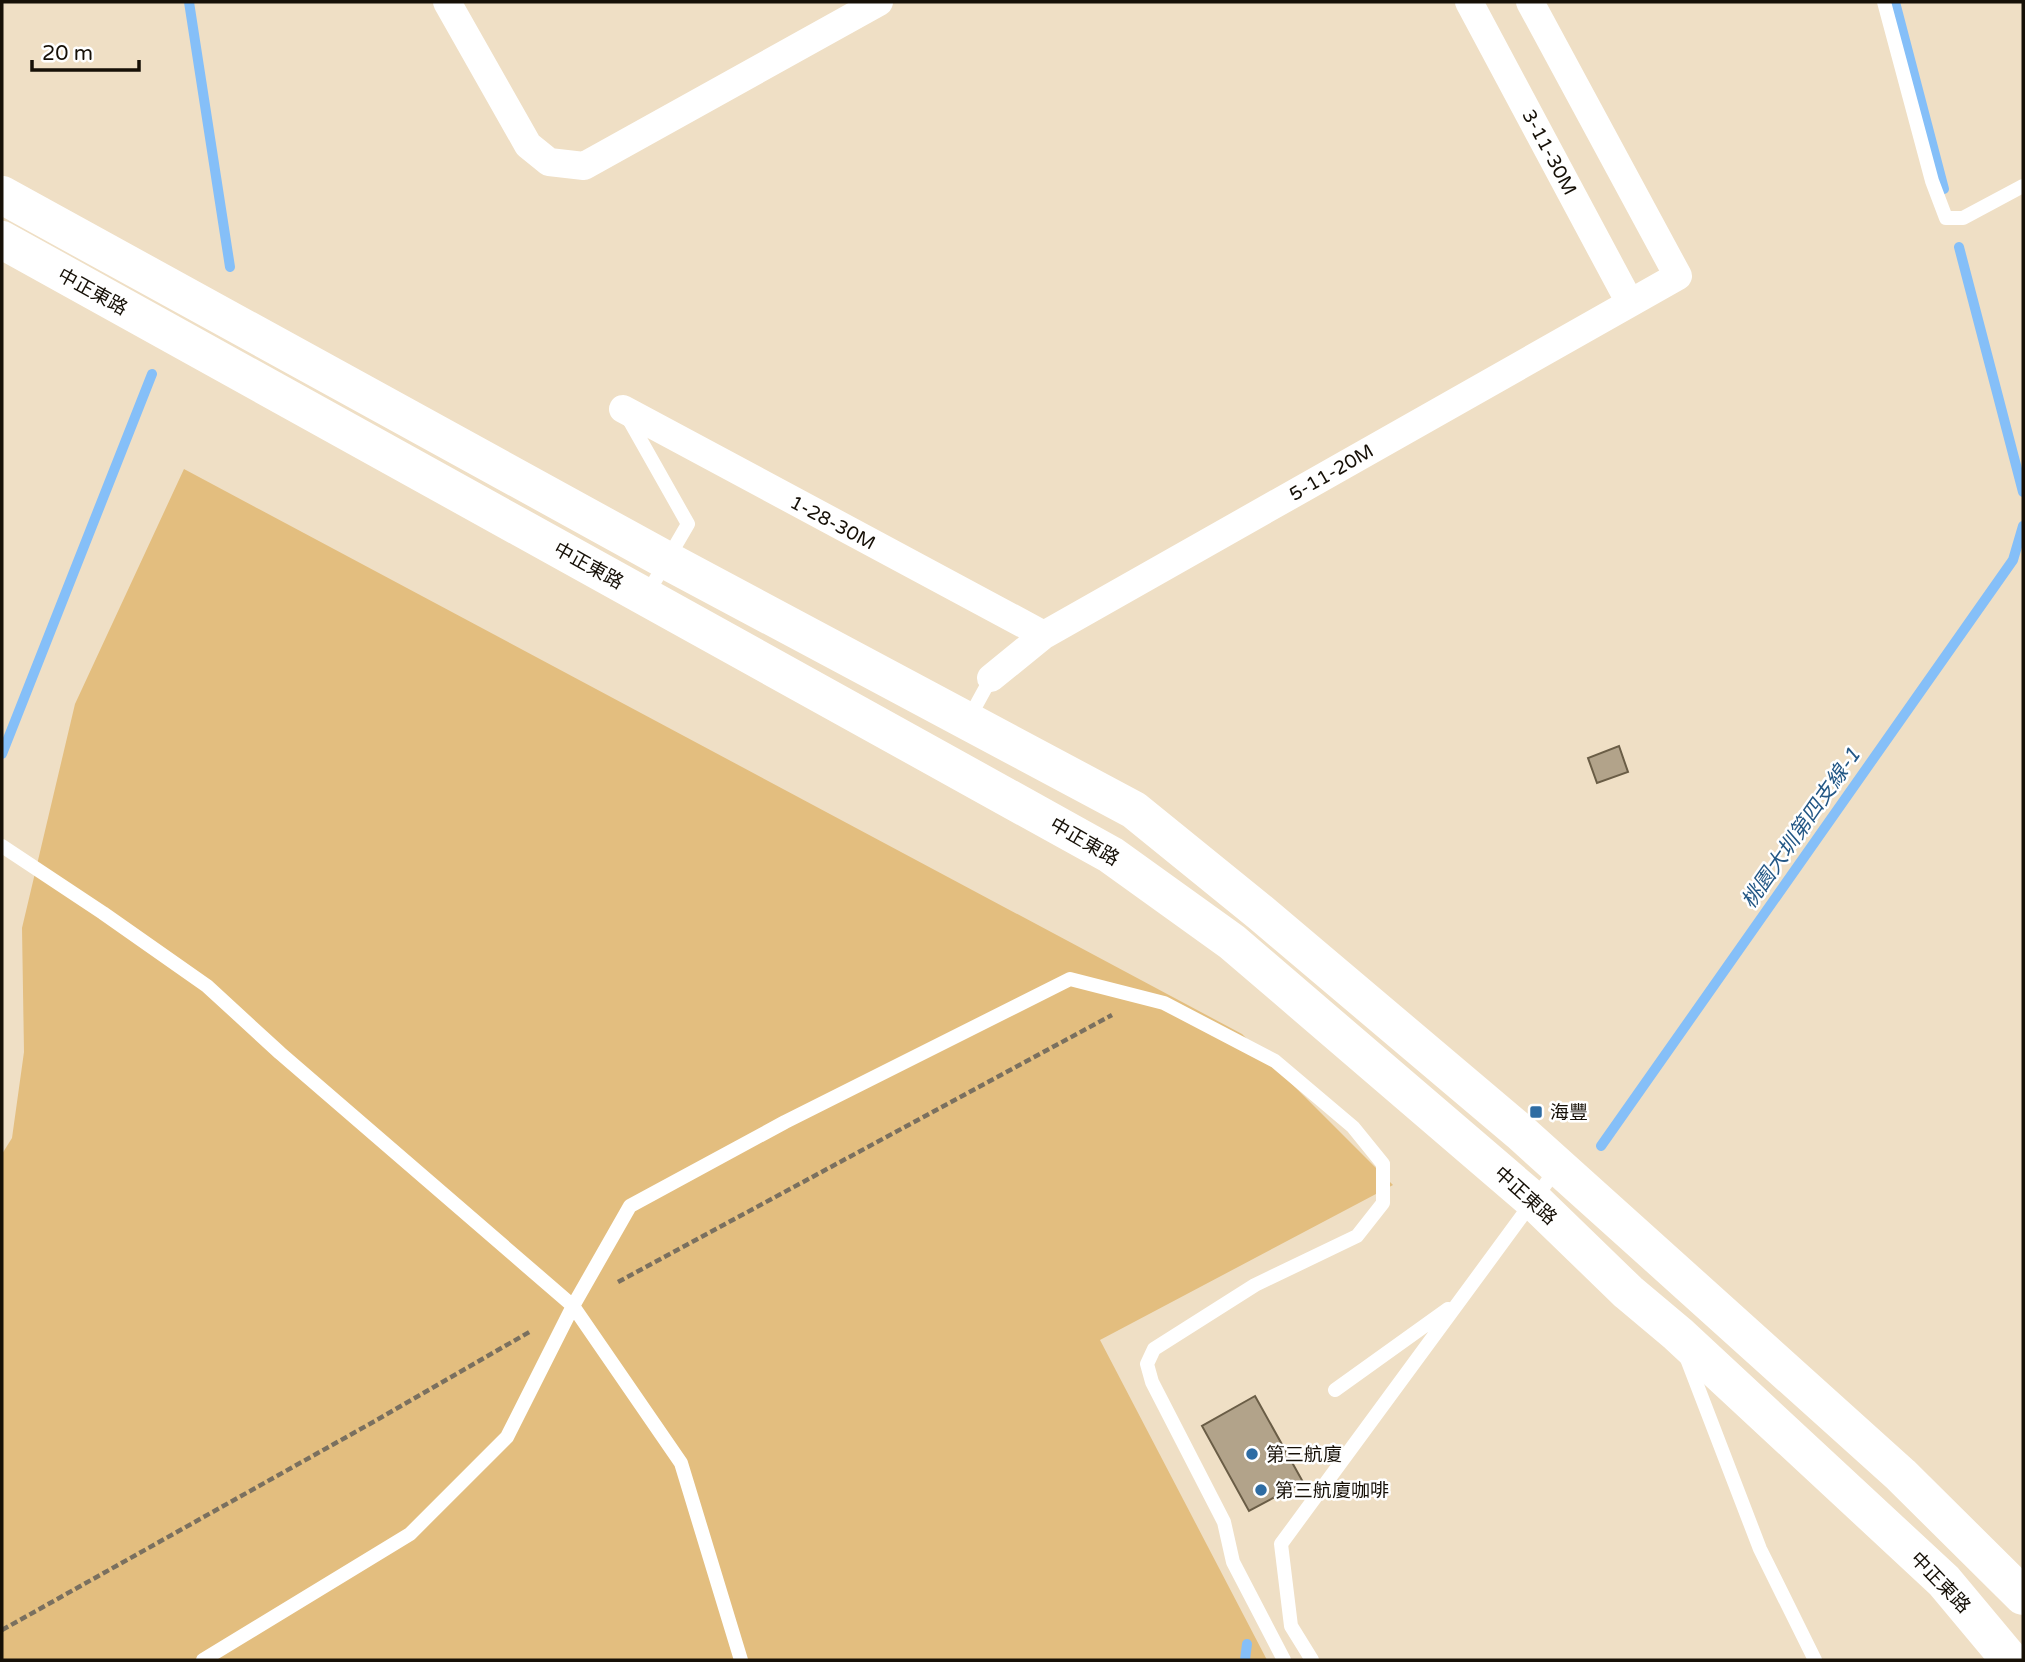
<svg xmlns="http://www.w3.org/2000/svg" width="2025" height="1662" font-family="'Varela Round','Noto Sans TC',sans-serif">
<rect width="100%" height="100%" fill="#efdfc5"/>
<path fill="#e3be7f" d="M184,469L1242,1034L1393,1185L1100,1340L1267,1660H2V1154L12,1138L24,1052L22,928L75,704Z"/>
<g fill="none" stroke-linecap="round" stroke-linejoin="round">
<path stroke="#85bff8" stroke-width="10" d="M189,2L230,267
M1895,2L1944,189
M1959,247L2023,492
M2,754L152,374
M1601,1146L2013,560L2023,526
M1245,1660L1247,1644"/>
</g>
<path fill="#b2a38a" stroke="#6a5d46" stroke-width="2" d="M1619,746L1628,772L1597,783L1588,758Z
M1255,1396L1303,1482L1249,1511L1202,1426Z"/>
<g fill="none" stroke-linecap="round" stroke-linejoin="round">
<path stroke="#7a705f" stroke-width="4.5" stroke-dasharray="7 3.5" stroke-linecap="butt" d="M618,1282L1112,1015
M2,1630L375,1421L531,1331"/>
<path stroke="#fff" stroke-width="14" d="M1884,2L1932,181L1946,218H1963L2023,186
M627,416L688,524L646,596
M968,720L991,678
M2,846L103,913L207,986L280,1053L573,1306L681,1463L741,1660
M1687,1359L1760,1549L1815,1660
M1335,1390L1448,1309
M203,1660L410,1534L507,1437L573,1306L630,1206L785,1122L1070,979L1164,1003L1275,1061L1353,1127L1383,1164V1203L1357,1236L1255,1285L1154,1349L1147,1364L1152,1382L1224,1522L1233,1562L1284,1660
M1312,1660L1291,1626L1281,1544L1558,1167"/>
<path stroke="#fff" stroke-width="28" d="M447,2L528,145L549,162L584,166L879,2
M1469,2L1630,303
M623,409L1044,635
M991,678L1044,635L1678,276L1530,2"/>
<path stroke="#fff" stroke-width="38" d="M2,195L666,560L1134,810L1261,913L1520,1132L1901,1475L2023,1596
M2,240L1111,855L1232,942L1534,1201L1628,1292L1678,1334L1944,1581L2010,1660"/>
</g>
<g fill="#2e6ca3" stroke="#fff" stroke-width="2.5">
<rect x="1529" y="1105" width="14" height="14" rx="3.5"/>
<circle cx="1252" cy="1454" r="7"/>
<circle cx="1261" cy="1490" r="7"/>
</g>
<g text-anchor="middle" stroke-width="5" stroke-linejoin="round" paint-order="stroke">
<g font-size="19" fill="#161007" stroke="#fff">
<text transform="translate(1550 152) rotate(62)" y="7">3-11-30M</text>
<text transform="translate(93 291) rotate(29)" y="7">中正東路</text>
<text transform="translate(1331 472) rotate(-30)" y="7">5-11-20M</text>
<text transform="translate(833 522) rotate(28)" y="7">1-28-30M</text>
<text transform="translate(589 565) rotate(29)" y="7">中正東路</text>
<text transform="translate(1085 841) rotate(30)" y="7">中正東路</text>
<text transform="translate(1526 1195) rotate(42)" y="7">中正東路</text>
<text transform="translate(1941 1582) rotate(46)" y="7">中正東路</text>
</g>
<g font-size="19" fill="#161007" stroke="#fff" text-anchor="start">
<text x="1550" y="1119">海豐</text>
<text x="1266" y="1461">第三航廈</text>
<text x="1275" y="1497">第三航廈咖啡</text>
</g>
<g font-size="21" font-style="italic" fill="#235785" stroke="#fff">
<text transform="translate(1801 828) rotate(-55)" y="7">桃園大圳第四支線-1</text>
</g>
</g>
<rect width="2025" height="1662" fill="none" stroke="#161007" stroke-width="7"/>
<path d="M32 60v10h107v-10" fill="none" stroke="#161007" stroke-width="3.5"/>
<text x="42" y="60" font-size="21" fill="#161007" stroke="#ffffff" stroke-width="5" paint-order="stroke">20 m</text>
</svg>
